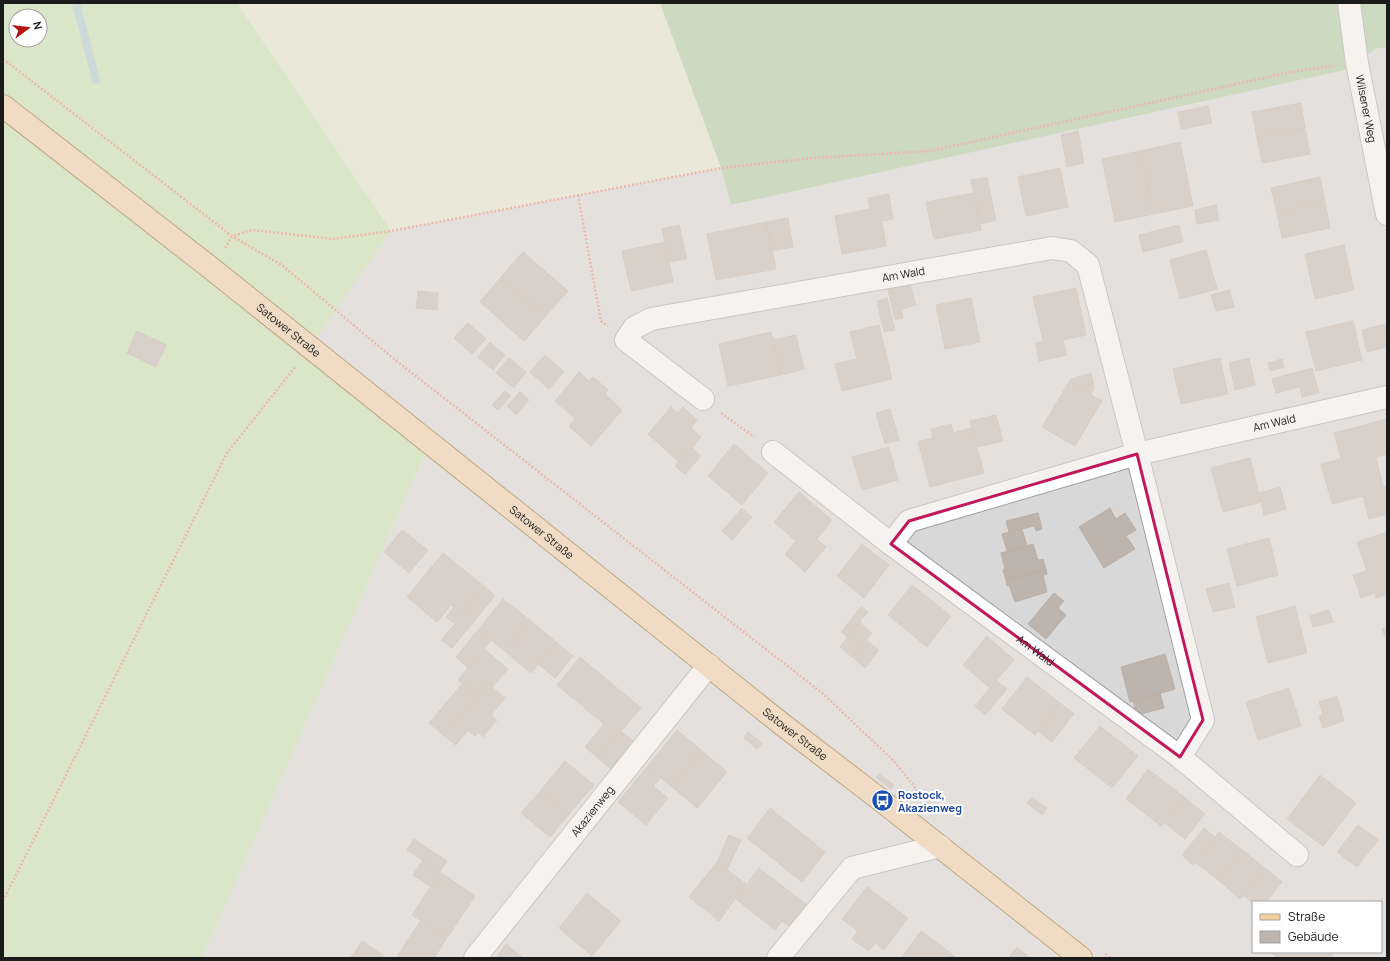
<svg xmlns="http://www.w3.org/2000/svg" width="1390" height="961" font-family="Manrope,sans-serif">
<rect width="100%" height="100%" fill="#ece8e1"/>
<path fill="#d9d8d8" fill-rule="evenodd" d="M1387,47V958H202L430,444L310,348L391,231L721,168L731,205L1350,69L1375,49ZM1253,902H1381V952H1253Z"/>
<path fill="#e7e9ce" d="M237,3H660L721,168L391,231Z"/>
<path fill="#c6e2ab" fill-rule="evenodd" d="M3,3H237L391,231L310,348L430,443L202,958H3ZM16,16H40V40H16Z"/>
<path fill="#a7c89a" d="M660,3H1387V47L1375,49L1350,69L731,205L721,168Z"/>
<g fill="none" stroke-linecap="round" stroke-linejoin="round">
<path stroke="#a5cbd6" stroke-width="8" d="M76,3L96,80"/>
</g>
<path fill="#bcb4af" stroke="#bcafa5" d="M1301,103L1305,128L1257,138L1252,112Z
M1208,106L1212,123L1181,129L1178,112Z
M1305,128L1310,154L1262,163L1257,138Z
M1078,131L1084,163L1067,167L1061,135Z
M1180,142L1193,206L1154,214L1140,151Z
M1140,151L1154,214L1115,222L1102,159Z
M1060,168L1068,207L1026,216L1018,177Z
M987,177L996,220L980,224L971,180Z
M1320,177L1325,202L1277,213L1271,188Z
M974,193L981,230L934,239L926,202Z
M889,194L893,219L882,221L886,246L842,254L835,216L870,209L868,198Z
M1325,202L1330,228L1282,238L1277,213Z
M1216,205L1219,220L1197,224L1195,210Z
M788,218L793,247L772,251L766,222Z
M766,222L776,269L716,280L707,234Z
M679,225L687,259L669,262L662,229Z
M1179,225L1183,242L1143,252L1139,235Z
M665,242L673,282L631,291L622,251Z
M1344,245L1354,290L1315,299L1305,254Z
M1206,250L1217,289L1180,299L1170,260Z
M523,252L568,291L546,316L501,277Z
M501,277L546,316L524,341L480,302Z
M910,284L916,305L901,309L903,318L895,320L888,289Z
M1076,288L1086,335L1063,340L1067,355L1039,361L1036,343L1043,341L1033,297Z
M1229,290L1234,307L1216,311L1211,295Z
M418,291L438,293L437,310L416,308Z
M887,298L895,330L884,332L877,301Z
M971,298L980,342L945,349L936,305Z
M1353,321L1362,360L1316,371L1306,332Z
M468,323L486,339L472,354L454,338Z
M1386,324L1387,347L1367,352L1362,330Z
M879,325L892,379L842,391L835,364L857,359L850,332Z
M137,331L166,345L156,367L127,353Z
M771,332L781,375L728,386L719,344Z
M796,335L804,369L781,375L773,340Z
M490,342L505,355L493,370L478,357Z
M545,355L564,372L549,389L530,372Z
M509,358L526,372L514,388L496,373Z
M1220,358L1228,394L1181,404L1173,369Z
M1249,358L1255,385L1235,390L1229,363Z
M1282,359L1284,367L1270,371L1268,363Z
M1312,368L1319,393L1302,397L1300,387L1276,393L1272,379Z
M579,372L589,381L593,377L608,390L605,394L622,410L591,446L569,426L575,419L555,401Z
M1091,373L1094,388L1091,394L1069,382L1071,379Z
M1069,382L1102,401L1075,446L1042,427Z
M505,391L511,396L498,410L492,405Z
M520,392L529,400L516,415L507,406Z
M671,407L678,413L683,407L697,420L691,428L701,437L679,462L648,434Z
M890,409L899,440L885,444L876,413Z
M996,415L1003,441L977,447L970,421Z
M1387,419V454L1376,457L1383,487L1387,486V514L1369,519L1363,496L1332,504L1321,464L1341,459L1334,433Z
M951,424L953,433L972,428L984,473L930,487L918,442L933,438L931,429Z
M734,444L768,473L742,505L708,476Z
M692,447L701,456L685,474L675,466Z
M889,447L898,480L862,490L852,457Z
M1250,458L1261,502L1223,512L1211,468Z
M1280,487L1286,509L1264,515L1259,493Z
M799,492L832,520L817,539L826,547L805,572L785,554L796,541L774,522Z
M742,508L752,517L732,540L722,531Z
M1110,508L1116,519L1125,513L1136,530L1126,536L1135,549L1104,568L1079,527Z
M1038,513L1042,529L1036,531L1034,526L1009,532L1006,521Z
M1022,529L1027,546L1007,551L1002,534Z
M402,530L428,550L409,573L384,552Z
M1387,532V594L1376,598L1375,593L1361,598L1353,575L1367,571L1357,542Z
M1269,538L1278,575L1237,586L1227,549Z
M862,544L889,565L864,598L837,576Z
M1033,544L1038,560L1043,559L1046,569L1006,580L1003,570L1005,569L1001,553Z
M443,553L485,587L462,614L451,605L437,622L407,597Z
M1046,569L1047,574L1043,575L1047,592L1015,602L1009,585L1007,586L1006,580Z
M1229,583L1235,607L1213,612L1206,589Z
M912,585L951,616L927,647L888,615Z
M485,587L495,596L452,648L441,640L455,624L446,617L454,607L462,614Z
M1054,593L1064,601L1058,608L1066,615L1046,639L1028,624Z
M503,599L531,621L506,652L478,630Z
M1295,606L1307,653L1268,663L1256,617Z
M861,607L868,612L847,637L841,632Z
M1329,610L1333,622L1313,627L1310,616Z
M531,621L556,642L531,673L506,652Z
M859,622L872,633L852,657L840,647Z
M1387,627V641L1382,629Z
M478,630L491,640L468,668L456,657Z
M987,636L1014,660L990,688L963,665Z
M866,640L879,650L865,668L852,657Z
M556,642L573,656L555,678L538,664Z
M484,649L508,669L492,687L487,683L477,696L458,680Z
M1165,654L1175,689L1130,702L1121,667Z
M580,657L641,708L598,758L585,747L604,724L557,685Z
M1027,677L1060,703L1035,735L1002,709Z
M996,680L1007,689L985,715L975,706Z
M487,683L505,698L491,715L497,720L483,737L478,732L475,736L468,730L456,745L444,736Z
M462,684L477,696L444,736L429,723Z
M1289,688L1301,726L1258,740L1246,702Z
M1160,693L1164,708L1137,715L1133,701Z
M1337,696L1344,721L1323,728L1319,716L1323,715L1319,702Z
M1060,703L1074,714L1052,742L1038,731Z
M1100,726L1138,756L1112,788L1074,758Z
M677,730L701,750L671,786L647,767Z
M621,731L634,742L611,769L598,758Z
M748,732L762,743L757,749L744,738Z
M701,750L727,772L697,808L671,786Z
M565,761L594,785L569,814L541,790Z
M647,767L661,778L653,786L668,798L646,825L618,802Z
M1148,769L1184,797L1161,826L1126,799Z
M879,774L894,785L891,789L876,777Z
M1320,775L1356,803L1323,846L1287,819Z
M541,790L569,814L550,837L521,813Z
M1032,797L1047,808L1042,815L1027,803Z
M1184,797L1205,814L1185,839L1164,822Z
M770,808L825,852L802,882L747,838Z
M1358,825L1378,840L1357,867L1337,852Z
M1204,828L1215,837L1193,865L1182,855Z
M1219,832L1242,850L1218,880L1195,862Z
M729,835L741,840L727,870L717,862Z
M414,839L447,861L440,872L407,850Z
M1242,850L1265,868L1240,899L1218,880Z
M423,860L440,872L430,886L413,875Z
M717,862L746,884L719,921L689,897Z
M759,868L807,905L791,927L782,921L775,930L736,899Z
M1265,868L1282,882L1266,902H1253V903L1243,895Z
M440,872L475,896L447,938L412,915Z
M867,887L908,918L884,950L875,943L869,951L852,939L858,931L842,919Z
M587,893L621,921L592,956L559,928Z
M421,920L447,938L434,958H396Z
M921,931L957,958H901Z
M362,941L384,956L383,958H361L354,953Z
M506,944L523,958H496Z
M1017,947L1030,958H1008Z
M1271,952H1335L1330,958H1278Z
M354,953L361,958H350Z"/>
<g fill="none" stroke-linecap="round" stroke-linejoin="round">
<defs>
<g id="minor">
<path id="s1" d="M1349,3L1357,63L1387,214"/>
<path id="s2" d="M703,399L626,340L634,328L651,319L1052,248L1071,251L1088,265L1137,454L909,521L891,544"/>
<path id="s3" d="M773,452L891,544L1180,757"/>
<path id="s4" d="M1297,855L1180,757L1203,720L1137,454L1387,397"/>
<path id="s5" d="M475,958L709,665"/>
<path d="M778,958L852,868L940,846"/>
</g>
<g id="major">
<path id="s6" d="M3,106L212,269L783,725L882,801L1081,958"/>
</g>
</defs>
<use href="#minor" stroke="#9f9f9f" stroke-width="24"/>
<use href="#major" stroke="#855d0d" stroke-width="24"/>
<path stroke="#ec7f72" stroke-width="2.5" stroke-dasharray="2 2" stroke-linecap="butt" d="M3,59L232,236L283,266L394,359L822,693L894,761L929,805
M578,195L601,321L608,326
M225,248L232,236L253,230L333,239L391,231L721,168L813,158L930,151L1296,71L1334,66
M721,413L754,437
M3,901L227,453L296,366
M1105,954L1110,958"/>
<use href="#minor" stroke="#fff" stroke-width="22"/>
<use href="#major" stroke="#f3cfa0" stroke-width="22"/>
</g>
<path d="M0 0H1390V961H0ZM1137,454L1203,720L1180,757L891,544L909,521Z" fill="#ece8e1" fill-opacity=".55" fill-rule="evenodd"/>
<path fill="none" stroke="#c2185b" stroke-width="3" stroke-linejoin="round" d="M1137,454L1203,720L1180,757L891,544L909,521Z"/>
<defs>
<symbol id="bus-disc" viewBox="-11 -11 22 22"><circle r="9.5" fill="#1a4fb4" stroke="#fff"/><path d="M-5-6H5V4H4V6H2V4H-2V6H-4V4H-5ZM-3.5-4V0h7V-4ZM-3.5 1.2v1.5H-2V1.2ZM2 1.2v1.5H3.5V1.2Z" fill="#fff"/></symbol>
</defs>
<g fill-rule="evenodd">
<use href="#bus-disc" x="870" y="788" width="25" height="25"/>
</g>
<g text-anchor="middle" stroke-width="4" stroke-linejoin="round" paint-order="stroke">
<g font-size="11" fill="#1b1b1b" stroke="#fff">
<text dy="4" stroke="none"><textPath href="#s1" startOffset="107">Wilsener Weg</textPath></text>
<text dy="4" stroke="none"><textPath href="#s2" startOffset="387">Am Wald</textPath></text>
<text dy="4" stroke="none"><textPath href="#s6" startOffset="363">Satower Straße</textPath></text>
<text dy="4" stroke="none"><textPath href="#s4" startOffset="611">Am Wald</textPath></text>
<text dy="4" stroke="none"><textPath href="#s6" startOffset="687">Satower Straße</textPath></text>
<text dy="4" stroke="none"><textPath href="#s3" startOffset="329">Am Wald</textPath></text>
<text dy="4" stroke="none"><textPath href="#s6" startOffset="1011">Satower Straße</textPath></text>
<text dy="4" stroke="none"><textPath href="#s5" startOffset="188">Akazienweg</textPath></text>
</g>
<g font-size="11" font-weight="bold" fill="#164399" stroke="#fff" text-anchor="start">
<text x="898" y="799">Rostock,<tspan x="898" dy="13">Akazienweg</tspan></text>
</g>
</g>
<rect width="1390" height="961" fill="none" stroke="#1b1b1b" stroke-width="8"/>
<rect x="1252" y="901" width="130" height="52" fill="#ffffff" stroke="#a4a4a4"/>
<rect x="1260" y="914" width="20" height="6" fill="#f3cfa0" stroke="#a4a4a4"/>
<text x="1288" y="921" font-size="12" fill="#1b1b1b">Straße</text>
<rect x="1260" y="931" width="20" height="12" fill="#bcb4af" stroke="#a4a4a4"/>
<text x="1288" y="941" font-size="12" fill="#1b1b1b">Gebäude</text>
<g transform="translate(28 28) rotate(75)"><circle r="19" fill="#ffffff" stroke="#a4a4a4"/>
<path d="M0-3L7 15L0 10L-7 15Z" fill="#b51212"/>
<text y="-6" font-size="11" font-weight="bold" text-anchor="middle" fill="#1b1b1b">N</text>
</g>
</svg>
